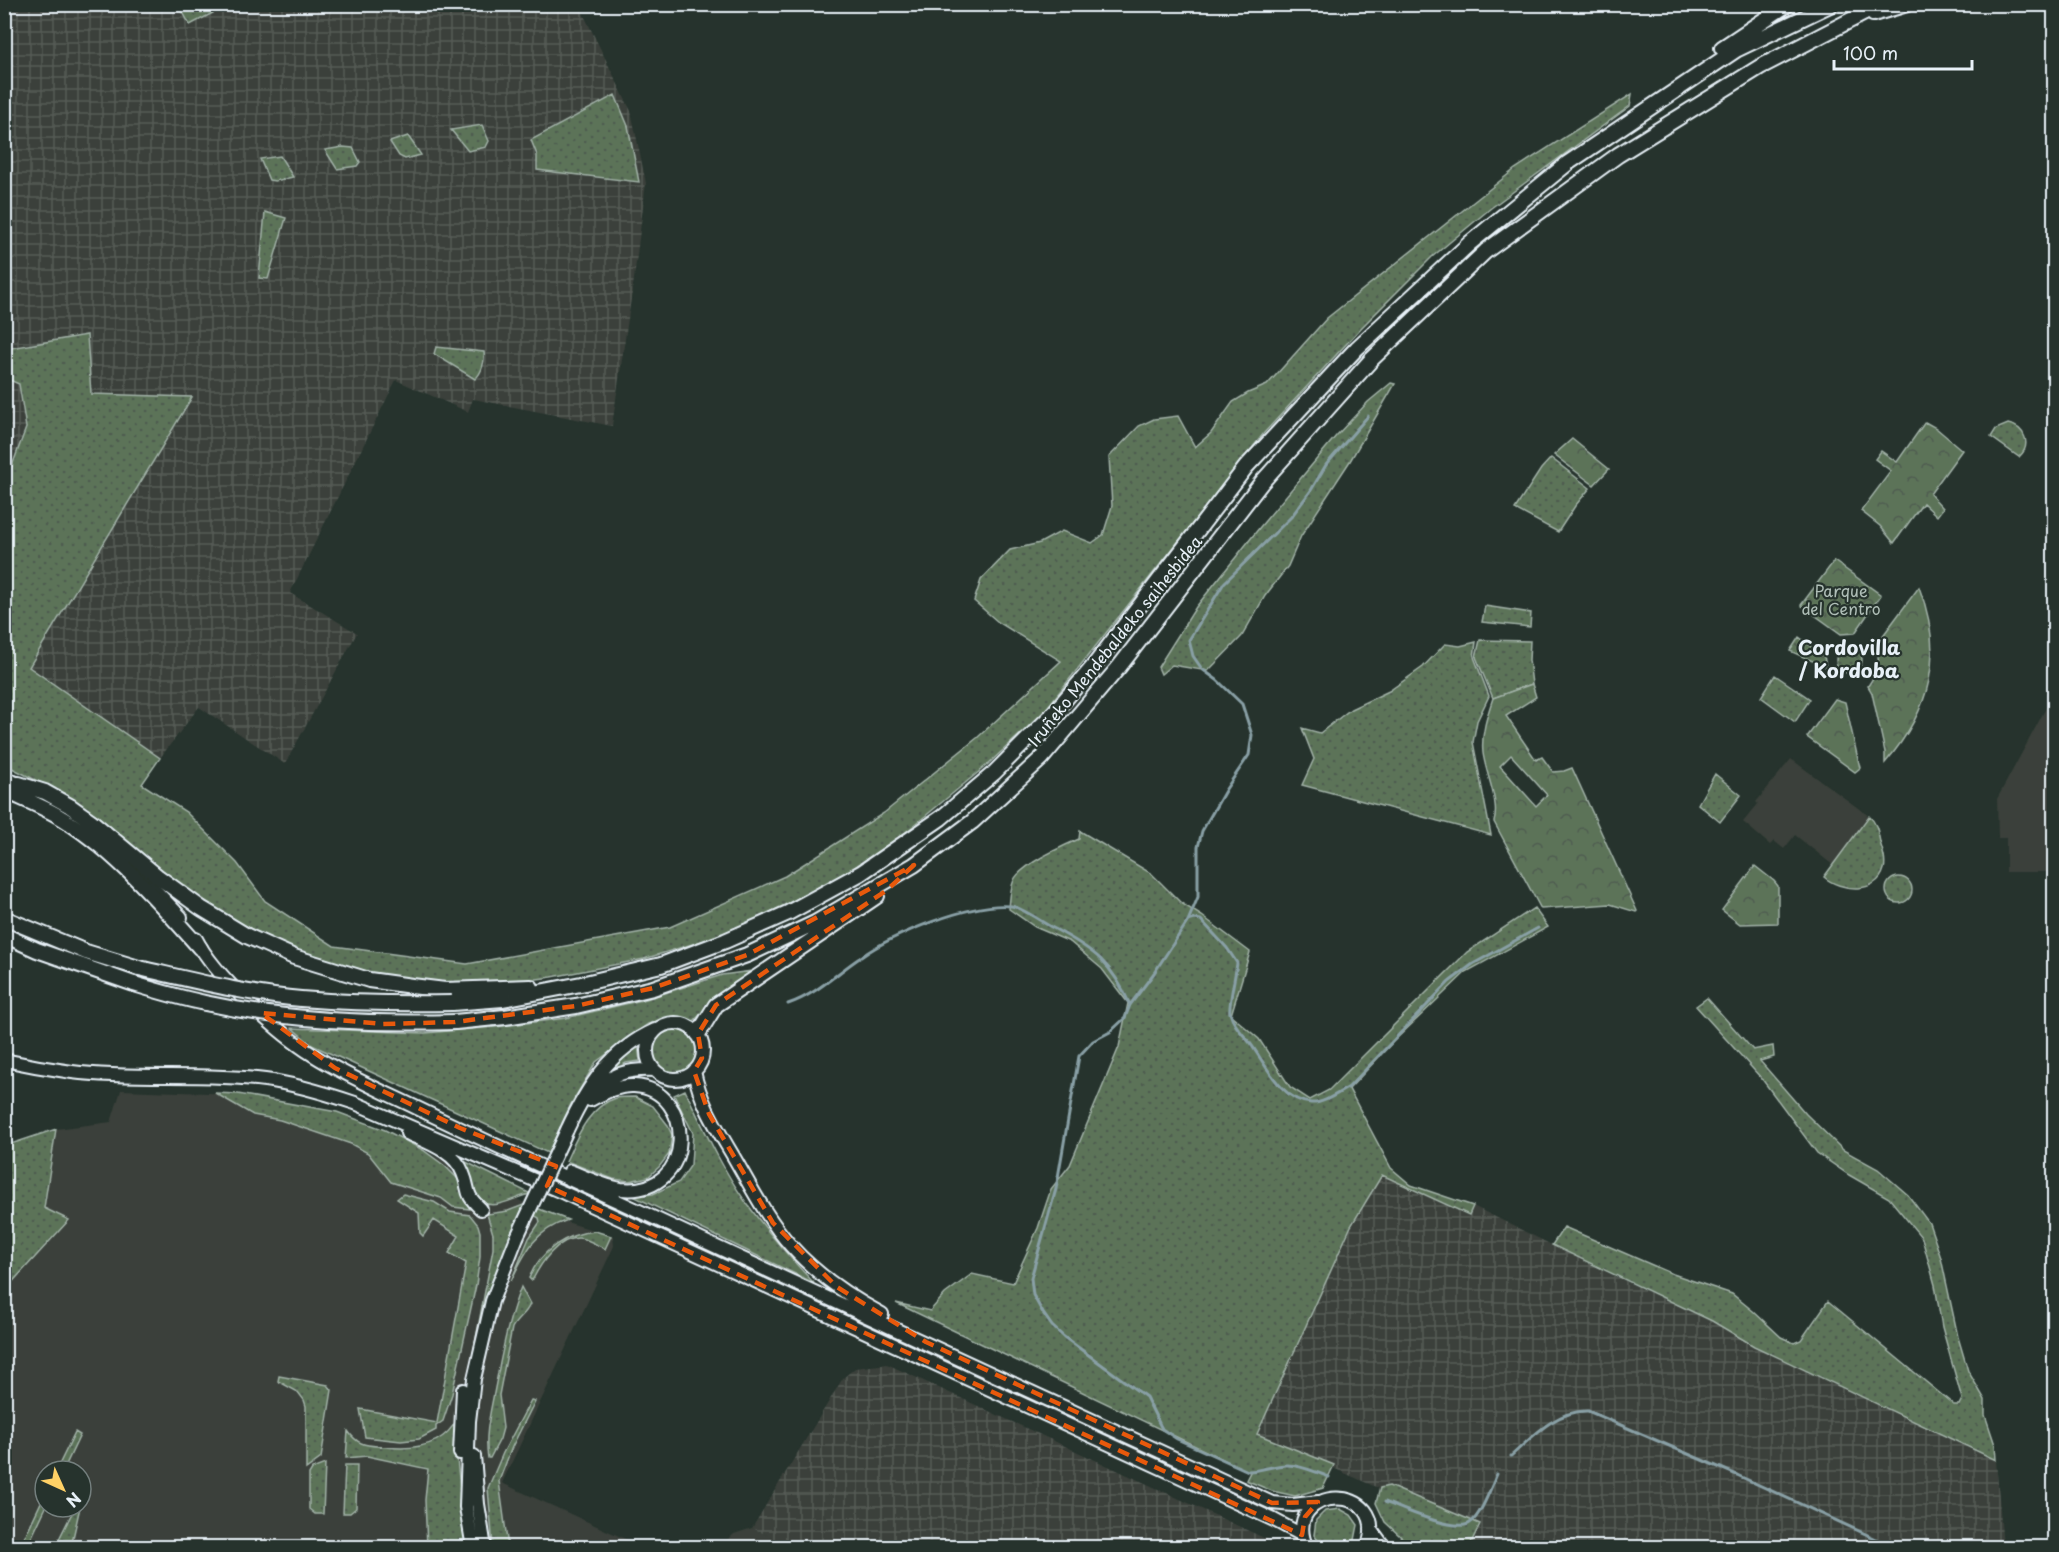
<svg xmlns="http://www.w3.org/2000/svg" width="2059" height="1552" font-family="'Playpen Sans',sans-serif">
<defs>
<pattern id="industrial-grid" width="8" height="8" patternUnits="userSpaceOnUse" patternTransform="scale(1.5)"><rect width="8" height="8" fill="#3a403a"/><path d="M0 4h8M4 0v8" fill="none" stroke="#565c57"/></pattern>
<pattern id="grass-dots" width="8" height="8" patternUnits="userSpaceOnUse" patternTransform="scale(1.5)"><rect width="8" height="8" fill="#5b7358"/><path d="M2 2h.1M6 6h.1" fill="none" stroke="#4f5b50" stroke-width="1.8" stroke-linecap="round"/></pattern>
<pattern id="park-crowns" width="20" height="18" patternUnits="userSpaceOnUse" patternTransform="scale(1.5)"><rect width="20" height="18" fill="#5b7358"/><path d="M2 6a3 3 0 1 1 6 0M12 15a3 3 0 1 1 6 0" fill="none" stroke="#4f5b50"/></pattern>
</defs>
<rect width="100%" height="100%" fill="#26332d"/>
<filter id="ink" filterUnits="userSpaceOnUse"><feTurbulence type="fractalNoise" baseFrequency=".0167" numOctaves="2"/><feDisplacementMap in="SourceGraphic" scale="12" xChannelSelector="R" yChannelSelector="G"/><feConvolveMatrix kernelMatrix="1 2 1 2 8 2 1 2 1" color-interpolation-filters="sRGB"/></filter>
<g filter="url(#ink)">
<path fill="#3a403a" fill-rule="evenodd" d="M2054,693V872H2006V838H1998L1997,799Z
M1791,759L1869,816L1834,866L1795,835L1784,849L1774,841L1770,845L1743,822L1758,804L1756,802Z
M121,1090L238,1094L337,1112L385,1130L553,1218L613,1236L614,1246L502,1483L643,1547H5L4,1290L68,1220L44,1209L56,1129L111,1122ZM45,1471H81V1507H45Z
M752,1528L794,1547L718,1548L734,1534Z"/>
<path fill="url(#industrial-grid)" d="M5,5H579L631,111L646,183L634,279L612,426L473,399L468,412L396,380L290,593L357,633L285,764L199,707L160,758L29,667L192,397L91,394L87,335L5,349Z
M5,378L19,384L26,429L5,485Z
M1381,1175L1468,1215L1473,1206L1619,1278L1712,1321L1754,1346L1996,1460L2003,1547H1420L1380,1500L1378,1488L1257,1434L1351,1226Z
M887,1364L1275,1543L1283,1547L794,1548L752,1528L843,1378L855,1368Z"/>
<path fill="url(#grass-dots)" stroke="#a2b2a8" stroke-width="1.5" d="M179,5H228L190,25Z
M1632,94L1630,106L1491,208L1432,257L1361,328L1264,433L1042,714L987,765L906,832L837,879L728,933L644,959L552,977L492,985L419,982L356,970L285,946L210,908L156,867L100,819L59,792L4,764L5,485L26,428L19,384L5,378V349L87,335L91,394L192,397L29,667L160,758L142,784L186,812L237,863L265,901L334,946L467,964L670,927L785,876L884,813L977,738L1061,661L998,622L974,601L981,580L1010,550L1040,543L1062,531L1092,543L1103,535L1112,506L1109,457L1139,426L1154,419L1178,416L1195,447L1211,433L1233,402L1248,393L1267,385L1327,318L1515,169Z
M615,95L628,126L639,182L537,170V155L531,140Z
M482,125L489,141L486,147L468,151L451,130Z
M408,136L421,155L405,159L399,156L390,142Z
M343,147L353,148L360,162L357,166L337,169L325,150Z
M280,156L293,177L275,181L269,180L260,159Z
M265,212L286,218L268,279L259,278Z
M436,347L484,352C485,361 482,373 475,379L434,354Z
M1391,383L1395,384L1350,461L1301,536L1288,566L1265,596L1242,636L1208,671L1172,665L1161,674L1158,667L1196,607L1260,527L1336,436L1368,402Z
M2008,424C2025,427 2032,445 2019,457L1991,437L1996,429Z
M1551,458L1590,488L1575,506L1558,532L1515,509L1541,469Z
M1485,606L1531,613L1530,627L1482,622Z
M1799,637L1824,656L1826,667L1790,651Z
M1480,640L1530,641L1529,660L1532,684L1493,698L1476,657Z
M1476,642L1474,657L1489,696L1477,721L1473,742L1491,835L1302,785L1314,759L1302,728L1320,733L1351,709L1389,691L1423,667L1445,644L1460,646Z
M1836 660a13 13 0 1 1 26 0a13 13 0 1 1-26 0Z
M1775,675L1810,699L1795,722L1761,697Z
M1715,774L1741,795L1720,822L1698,804Z
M1869,816C1877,823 1878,832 1880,842C1882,850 1887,861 1884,869C1877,895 1840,891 1824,877Z
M1080,831L1152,874L1181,903L1202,916L1250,952L1231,1015L1259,1039L1290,1087L1310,1100L1329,1090L1467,952L1534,908L1548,927L1466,972L1393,1042L1349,1089L1391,1168L1411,1185L1473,1206L1469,1215L1382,1175L1351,1226L1257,1434L1334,1465L1323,1488L1295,1496L1272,1491L1246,1480L1250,1472L896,1303L930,1311L945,1294L972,1274L1013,1283L1038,1228L1051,1189L1070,1165L1119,1047L1128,1003L1102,969L1070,942L1035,927L1009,909C1010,899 1010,889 1014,880C1022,864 1063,846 1079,839Z
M1886 890a13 13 0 1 1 26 0a13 13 0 1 1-26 0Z
M752,971L720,994L693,1022L671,1017L648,1024L596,1062L571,1104L548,1153L312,1045L292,1028L425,1033L495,1027L566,1018L646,999L722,975Z
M1707,998L1753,1050L1773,1046L1774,1057L1760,1061L1806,1114L1843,1150L1878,1169L1908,1195L1929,1223L1941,1258L1958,1337L1968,1371L1985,1400V1415L1995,1445L1996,1460L1754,1346L1712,1321L1552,1245L1564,1227L1673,1274L1732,1294L1753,1311L1781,1337L1794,1343L1801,1340L1828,1301L1954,1405H1959L1962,1399L1942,1327L1935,1285L1922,1238L1889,1198L1849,1175L1817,1153L1762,1079L1696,1006Z
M654 1051a21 21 0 1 1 42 0a21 21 0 1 1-42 0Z
M638,1045L640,1061L626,1063L606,1075L615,1064Z
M685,1090C703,1127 721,1167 745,1201C766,1230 789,1257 814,1283L633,1196L653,1194L679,1182L691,1165L693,1133L674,1095Z
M215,1093L238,1094L337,1112L385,1130L423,1150L445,1166L459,1180L470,1209L453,1207L441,1198L391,1182L368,1153L351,1144L280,1120L253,1115Z
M635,1097L653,1106L667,1124L672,1135L669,1154L659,1167L648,1177L629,1181L613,1179L566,1161C577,1137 588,1107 616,1098C621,1097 629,1097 635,1097Z
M56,1129L44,1208L69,1220L5,1290V1144L14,1143Z
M464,1161L531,1194C513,1196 488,1218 474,1193C469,1183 469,1171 464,1161Z
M403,1194L434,1202L450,1212L470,1215L478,1225L480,1232V1257L476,1285L452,1394L443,1421L436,1426V1430L419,1439L401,1441L365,1437L360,1409L437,1423L466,1263L449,1253L459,1236L434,1220L423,1236L420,1233L419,1213L397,1199Z
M526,1204L568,1220C535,1230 525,1252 511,1281L529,1238L540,1222L539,1218C532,1214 527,1210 520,1214L487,1299L474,1359H472L493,1249V1234L487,1214L508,1211Z
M595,1231L611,1236L605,1249C597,1245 587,1238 578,1238C558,1238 541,1263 533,1279L531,1280L529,1278C541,1250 565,1234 595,1231Z
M521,1287L530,1304C526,1315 518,1317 512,1328L499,1395L503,1428L500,1439L490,1458H488C484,1435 491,1410 495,1388C502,1353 508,1319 521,1287Z
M279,1376L328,1385L332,1390L321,1458L306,1469V1406L304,1400L298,1392L278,1381Z
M531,1400L535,1401L512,1447L499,1481L508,1547H493L488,1488L503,1453Z
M457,1419V1459L466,1547H427L425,1500L428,1469L367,1456L346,1458L348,1431C359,1447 368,1445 386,1447C413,1450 443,1447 457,1419Z
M75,1432L80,1435L63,1471H56Z
M325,1464L323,1514H315L309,1509V1474L312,1469Z
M345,1465H357L356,1508L350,1513H343Z
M1389,1486L1480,1524L1469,1547H1412L1385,1522L1376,1503L1380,1488Z
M43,1498L45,1499L46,1507L27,1547H20Z
M75,1507H80L71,1547H55Z
M1340,1509L1351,1515L1358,1525L1355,1540L1347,1547H1323L1314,1535L1316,1520L1325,1511Z"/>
<path fill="url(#park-crowns)" stroke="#a2b2a8" stroke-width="1.5" fill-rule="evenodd" d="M1925,422L1936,428L1962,450L1930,494L1943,508L1937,516L1923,503L1894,543L1880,526L1861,511L1891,471L1875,459L1881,451L1897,462Z
M1572,439L1609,469L1594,485L1554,455Z
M1834,561L1881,595L1855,633L1841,634L1801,605Z
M1919,587C1945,655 1931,709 1885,763V752L1872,693L1868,686C1878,671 1881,663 1876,645Z
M1532,684L1536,697L1506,716L1536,760L1542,757L1553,772L1564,771L1572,768L1637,911L1636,912L1610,904L1541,909L1494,822C1500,802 1486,775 1483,753C1481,734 1487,716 1493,698ZM1511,755L1547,795L1536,806L1500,766Z
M1835,699L1845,702L1860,768L1855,772L1807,737Z
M1755,866L1774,881L1778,886V923L1740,924L1722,910Z"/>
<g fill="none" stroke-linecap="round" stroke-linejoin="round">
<path stroke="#89a0a6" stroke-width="3" d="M1188,921L1195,919L1201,920L1227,948L1237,963C1236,973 1228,1007 1230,1013C1233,1025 1243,1034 1250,1043C1265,1063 1282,1102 1311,1103C1323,1104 1338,1093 1349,1087L1449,982L1473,964L1538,928
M788,1004C819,993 835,974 861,957C893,934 971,902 1011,906C1022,907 1044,924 1055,929C1094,950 1112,963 1130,1005
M1511,1456C1533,1436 1557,1410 1588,1411L1737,1475L1896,1548
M1329,1477C1315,1472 1301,1465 1287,1465C1273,1465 1262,1471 1248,1471L1177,1439L1162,1429L1146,1397L1064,1337L1052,1326L1043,1313L1033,1295L1031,1278L1056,1189L1079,1056L1093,1041L1110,1032L1125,1018L1130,1005L1154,973L1188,921L1198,897V847L1202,831L1226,789L1249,755L1252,735L1242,704L1217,680L1202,669L1193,656L1189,640L1224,583L1291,517L1310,492L1326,465L1368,416
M1385,1502C1400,1508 1456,1533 1470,1523C1481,1516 1491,1487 1497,1474"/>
<defs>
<path id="trunk" d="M4,778L26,787
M127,861L181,917
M196,939C214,975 278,1033 313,1055C346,1076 382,1091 417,1108C489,1143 562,1176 635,1209C847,1308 1060,1405 1272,1503L1293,1505L1318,1502
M647 1051a28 28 0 1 1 56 0a28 28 0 1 1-56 0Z
M4,1060C27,1065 50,1069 72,1072C136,1080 201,1072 265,1080C296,1084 325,1093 355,1103L564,1193L1274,1520L1302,1535
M694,1071C700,1102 716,1127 732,1154C750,1185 767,1219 791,1246C816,1274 848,1296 882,1314
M594,1094C610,1073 629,1069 654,1070
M567,1130C587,1087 610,1050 655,1030
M407,1133C426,1142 455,1151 463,1173C471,1192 463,1192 481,1209
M570,1171C584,1177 606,1187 621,1189C697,1197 697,1089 634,1086C618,1085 604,1093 590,1100
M460,1453L463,1390
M474,1456L478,1504L485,1548
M1371,1529L1385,1548
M473,1548L466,1507L469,1421L474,1379L492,1301L517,1237
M1307,1548C1278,1484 1394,1480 1367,1548"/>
<path id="motorway" d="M1873,14L1907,4
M1722,48L1788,4
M19,784L45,792L70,806L91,821L157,876L201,908L247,936L294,957L369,980L412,986L445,990L531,987
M4,790C21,798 39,805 55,814C112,847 157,900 200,948
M4,918L86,952L139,968
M4,935L37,950L134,984
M452,1003L503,999L581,984L661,965L725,941L788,913L861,873L941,818L994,773L1051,716L1092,668L1246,467L1357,348L1470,243L1568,163L1736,50L1832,4
M455,1022L505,1017L576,1006L653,988L747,955L815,923L914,865L972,822L1042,758L1119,667L1262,482L1372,359L1486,251L1618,155L1760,67L1882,4
M698,1034L716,1005L877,896"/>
</defs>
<use href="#trunk" stroke="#e8f1f8" stroke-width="16"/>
<use href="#motorway" stroke="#e8f1f8" stroke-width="18"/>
<use href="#trunk" stroke="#26332d" stroke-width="12"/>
<use href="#motorway" stroke="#26332d" stroke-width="14"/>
<defs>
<path id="trunk-bridge" d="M517,1237L567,1130"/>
<path id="motorway-bridge" d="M139,968C192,980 246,994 301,999C351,1003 401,1004 452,1003
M134,984C157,991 181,998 205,1003C287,1021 370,1024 455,1022"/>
</defs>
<use href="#trunk-bridge" stroke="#e8f1f8" stroke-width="16" stroke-linecap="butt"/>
<use href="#motorway-bridge" stroke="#e8f1f8" stroke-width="18" stroke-linecap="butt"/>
<use href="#trunk-bridge" stroke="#26332d" stroke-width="12"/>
<use href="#motorway-bridge" stroke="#26332d" stroke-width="14"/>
</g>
</g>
<path fill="none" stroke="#e8590c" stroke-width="4.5" stroke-dasharray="12 8" stroke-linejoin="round" d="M914,865L887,890L716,1005L698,1034L702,1058L694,1071L709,1114L773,1223L837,1287L926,1342L1272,1503L1318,1502L1305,1517L1302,1535L547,1186L556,1166L460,1128L335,1068L261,1013L383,1024L455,1022L576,1006L653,988L747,955Z"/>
<g text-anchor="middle" stroke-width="4.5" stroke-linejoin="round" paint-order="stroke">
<g font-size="16" fill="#b0bfb8" stroke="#26332d">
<text x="1841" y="597">Parque<tspan x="1841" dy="18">del Centro</tspan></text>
</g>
<g font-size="16" fill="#e8f1f8" stroke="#26332d">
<text transform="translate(1115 641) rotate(-51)" y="6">Iruñeko Mendebaldeko saihesbidea</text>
</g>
<g font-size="20" font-weight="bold" fill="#e8f1f8" stroke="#26332d">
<text x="1849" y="655">Cordovilla<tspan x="1849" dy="23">/ Kordoba</tspan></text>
</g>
</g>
<rect width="2059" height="1552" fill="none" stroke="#26332d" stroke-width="24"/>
<rect x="12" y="12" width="2035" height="1528" fill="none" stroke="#e8f1f8" stroke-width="2" filter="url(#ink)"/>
<g transform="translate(63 1489) rotate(135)"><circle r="28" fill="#26332d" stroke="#747f7e" stroke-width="1.5"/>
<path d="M0-4.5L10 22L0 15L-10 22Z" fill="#ffd166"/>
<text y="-9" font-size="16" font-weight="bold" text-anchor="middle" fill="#e8f1f8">N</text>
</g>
<path d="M1834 60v9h138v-9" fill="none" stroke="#e8f1f8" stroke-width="3"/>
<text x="1843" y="60" font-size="18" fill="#e8f1f8" stroke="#26332d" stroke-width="4.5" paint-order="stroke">100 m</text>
</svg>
